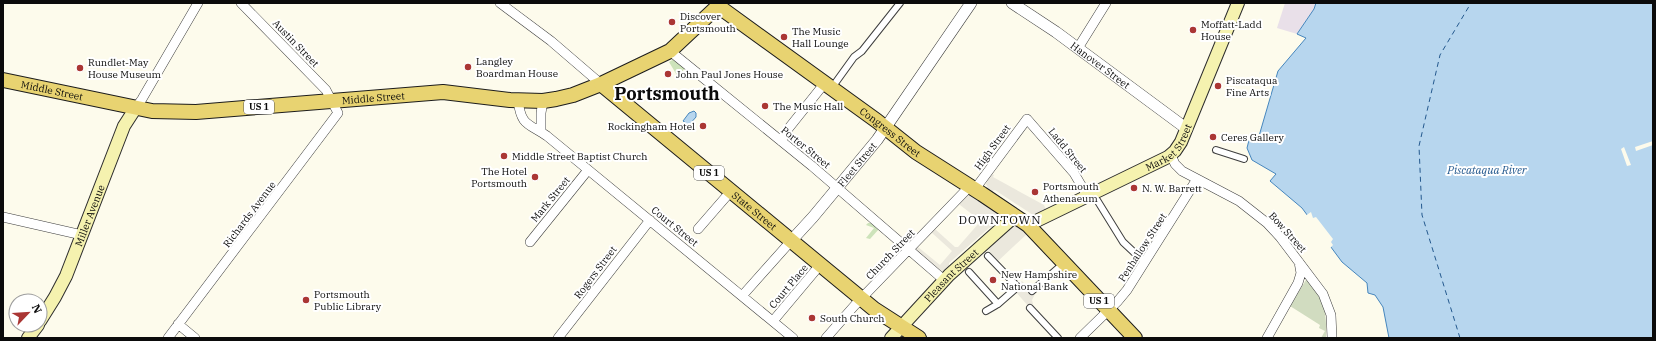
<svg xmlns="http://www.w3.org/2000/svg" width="1656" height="341" font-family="'IBM Plex Serif',serif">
<rect width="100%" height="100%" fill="#fdfbec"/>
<path fill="#e9e0e9" d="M1285,3H1316L1314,9L1297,34L1277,28Z"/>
<path fill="#cde3ba" d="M674,59L685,68L678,77L669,62Z
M868,223H871L879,229L870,239L866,238L874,228L866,225Z"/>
<path fill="#d1dcc0" d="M1306,280C1325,292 1327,317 1326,338H1321L1325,331L1319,328L1320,325L1290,306Z"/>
<path fill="#ebe8dd" d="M992,174L994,175L993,177L1044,205L1046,210L1033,215L995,190L992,191L988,188L986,184L990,175Z
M968,194L996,211L998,221L995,226L989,228L949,263V267L941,272L915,250L918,247L940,265L952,251L931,232L935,229L955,247H958L979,223L973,215L960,205L959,202Z
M1014,224L1016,225L1028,233L997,262L988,249L1009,231V227Z
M1022,281L1035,294L1032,300L1033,304L1030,308L1013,289Z"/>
<path fill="#b7d6ee" stroke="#4686bd" d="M1316,3H1653V338H1389L1383,307L1375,295L1368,293L1367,283L1342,262L1302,208L1270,181L1276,174L1252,160L1247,148L1249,140L1259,136L1278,71L1306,38L1297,34L1314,9Z
M694,111L696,113V117L689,125L683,121L689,113Z"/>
<path fill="#fdfbec" d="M1653,141V145L1636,151L1635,147Z
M1624,147L1631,165L1627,166L1621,149Z
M1311,212L1313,218L1316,217L1333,239L1331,242L1333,245L1329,249L1305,216Z"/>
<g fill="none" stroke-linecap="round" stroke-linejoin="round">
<path stroke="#24598e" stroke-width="1" stroke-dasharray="5 4" stroke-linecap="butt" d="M1460,338L1422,215L1419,146L1440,55L1471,3"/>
<defs>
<path id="pedestrian" d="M836,82L854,57L862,51L900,3
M1216,150L1244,159
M1097,200L1123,242L1140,258
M988,256L1017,286
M969,272L998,304
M1032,291L1064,263
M1030,308L1058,338
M986,311L998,304L1014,290"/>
<path id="minor" d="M500,3L551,41L601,84
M1078,48L1106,3
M670,51L812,166L944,280
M518,100C521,126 528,123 547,136L793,338
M135,109L142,99L198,3
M541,132V113L543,101
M781,141L788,129L824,84
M1171,155L1175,164L1182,171L1239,201L1267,223L1280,237L1323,294L1331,315L1332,338
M975,189L1027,119L1074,173L1088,197
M3,217L82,235
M698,229L731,191
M530,242L588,170
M742,296L791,241
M773,321L820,265
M178,324L195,338
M168,338L338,113L326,90L241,3
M558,338L650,220
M826,338L855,305L970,186
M1080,338L1117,302L1127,290L1197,179
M1267,338L1298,283L1301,273L1299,262"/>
<g id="tertiary">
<path id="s1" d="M1012,3L1056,32L1187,129"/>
<path id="s2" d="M791,241L813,217L877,140L971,3"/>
</g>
<g id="secondary">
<path id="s3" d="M1028,225L1168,157L1175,151L1181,142L1238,3"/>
<path id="s4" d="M40,321L55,297L66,276L124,126L135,109"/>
<path d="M28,338L38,325"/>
<path id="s5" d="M891,338L949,275L1015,216"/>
</g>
<g id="primary">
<path id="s6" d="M3,80L152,111L196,112L443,92L510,100L543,101L556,99L573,95L601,84L670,51L718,6L877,121L916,152L982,194L1028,225L1135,338"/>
<path id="s7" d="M601,84L874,309L919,338"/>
</g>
</defs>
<use href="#pedestrian" stroke="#3e3e3e" stroke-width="8"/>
<use href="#minor" stroke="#3e3e3e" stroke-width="10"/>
<use href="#tertiary" stroke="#3e3e3e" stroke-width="12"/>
<use href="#secondary" stroke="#2d2d2d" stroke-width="14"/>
<use href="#primary" stroke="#1c1c1c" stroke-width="16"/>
<use href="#pedestrian" stroke="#fff" stroke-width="6"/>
<use href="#minor" stroke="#fff" stroke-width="9"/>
<use href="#tertiary" stroke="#fff" stroke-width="11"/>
<use href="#secondary" stroke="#f5f2af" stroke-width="12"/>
<use href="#primary" stroke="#e8d371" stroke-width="14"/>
</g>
<g fill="#aa3634" stroke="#fff" stroke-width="1.5">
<circle cx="672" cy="22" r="4"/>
<circle cx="1193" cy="30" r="4"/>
<circle cx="784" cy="37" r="4"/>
<circle cx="468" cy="67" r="4"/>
<circle cx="80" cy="68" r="4"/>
<circle cx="668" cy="74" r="4"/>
<circle cx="1218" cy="86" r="4"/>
<circle cx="765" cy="106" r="4"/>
<circle cx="703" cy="126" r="4"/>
<circle cx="1213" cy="137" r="4"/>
<circle cx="504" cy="156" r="4"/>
<circle cx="535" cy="177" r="4"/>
<circle cx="1134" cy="188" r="4"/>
<circle cx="1035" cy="192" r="4"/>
<circle cx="993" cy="280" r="4"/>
<circle cx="306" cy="300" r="4"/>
<circle cx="812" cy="318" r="4"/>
</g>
<g text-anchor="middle" stroke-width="4" stroke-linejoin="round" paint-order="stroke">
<g fill="#fff" stroke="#545454" stroke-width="1">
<rect x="244" y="100" width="30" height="14" rx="3"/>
<rect x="694" y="166" width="30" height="14" rx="3"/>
<rect x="1084" y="294" width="30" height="14" rx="3"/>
</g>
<g font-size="9" font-weight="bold" fill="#0b0b0b">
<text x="259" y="110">US 1</text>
<text x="709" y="176">US 1</text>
<text x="1099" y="304">US 1</text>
</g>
<g font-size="10" fill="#0b0b0b" stroke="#fff" text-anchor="start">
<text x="680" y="20">Discover<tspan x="680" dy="12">Portsmouth</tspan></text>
<text x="1201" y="28">Moffatt-Ladd<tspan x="1201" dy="12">House</tspan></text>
<text x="792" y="35">The Music<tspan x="792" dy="12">Hall Lounge</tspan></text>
<text x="476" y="65">Langley<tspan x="476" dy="12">Boardman House</tspan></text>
<text x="88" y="66">Rundlet-May<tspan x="88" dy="12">House Museum</tspan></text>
<text x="676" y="78">John Paul Jones House</text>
<text x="1226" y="84">Piscataqua<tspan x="1226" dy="12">Fine Arts</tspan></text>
<text x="773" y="110">The Music Hall</text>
<text x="695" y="130" text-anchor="end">Rockingham Hotel</text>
<text x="1221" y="141">Ceres Gallery</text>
<text x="512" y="160">Middle Street Baptist Church</text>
<text x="527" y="175" text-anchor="end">The Hotel<tspan x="527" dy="12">Portsmouth</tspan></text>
<text x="1043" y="190">Portsmouth<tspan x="1043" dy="12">Athenaeum</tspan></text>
<text x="1142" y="192">N. W. Barrett</text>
<text x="1001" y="278">New Hampshire<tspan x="1001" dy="12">National Bank</tspan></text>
<text x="314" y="298">Portsmouth<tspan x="314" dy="12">Public Library</tspan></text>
<text x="820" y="322">South Church</text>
</g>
<g font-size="10" fill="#0b0b0b" stroke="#fff">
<text transform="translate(296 43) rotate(46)" y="4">Austin Street</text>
<text dy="4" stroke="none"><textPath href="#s1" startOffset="108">Hanover Street</textPath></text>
<text dy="4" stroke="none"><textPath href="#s6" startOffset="50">Middle Street</textPath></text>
<text dy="4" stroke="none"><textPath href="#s6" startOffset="374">Middle Street</textPath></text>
<text dy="4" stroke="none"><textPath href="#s6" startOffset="961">Congress Street</textPath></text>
<text dy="4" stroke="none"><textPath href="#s3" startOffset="163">Market Street</textPath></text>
<text transform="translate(806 147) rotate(39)" y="4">Porter Street</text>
<text transform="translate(992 147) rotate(-54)" y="4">High Street</text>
<text transform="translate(1068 150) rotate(51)" y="4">Ladd Street</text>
<text dy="4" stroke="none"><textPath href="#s2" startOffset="101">Fleet Street</textPath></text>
<text transform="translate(550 199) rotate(-51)" y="4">Mark Street</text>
<text dy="4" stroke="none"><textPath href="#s7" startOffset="199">State Street</textPath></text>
<text transform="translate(249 214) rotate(-53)" y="4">Richards Avenue</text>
<text dy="4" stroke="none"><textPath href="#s4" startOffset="117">Miller Avenue</textPath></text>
<text transform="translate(675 226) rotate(39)" y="4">Court Street</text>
<text transform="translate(1288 232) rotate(48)" y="4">Bow Street</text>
<text transform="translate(1142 247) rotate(-57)" y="4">Penhallow Street</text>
<text transform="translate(890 254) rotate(-46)" y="4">Church Street</text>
<text transform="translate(595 272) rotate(-53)" y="4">Rogers Street</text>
<text dy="4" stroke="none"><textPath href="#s5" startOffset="87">Pleasant Street</textPath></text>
<text transform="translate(788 286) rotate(-50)" y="4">Court Place</text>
</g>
<g font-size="11" font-style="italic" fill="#24598e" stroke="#fff">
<text x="1487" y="174">Piscataqua River</text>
</g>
<g font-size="12" letter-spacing="1" fill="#0b0b0b" stroke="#fff">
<text x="1000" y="224">DOWNTOWN</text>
</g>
<g font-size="18" font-weight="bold" fill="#0b0b0b" stroke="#fff">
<text x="667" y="100">Portsmouth</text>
</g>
</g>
<rect width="1656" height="341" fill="none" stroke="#0b0b0b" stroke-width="8"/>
<g transform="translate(28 313) rotate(65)"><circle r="19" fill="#ffffff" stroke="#9d9d9d"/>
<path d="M0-3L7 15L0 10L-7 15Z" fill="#aa3634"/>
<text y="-6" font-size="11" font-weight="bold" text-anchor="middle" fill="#0b0b0b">N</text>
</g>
</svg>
